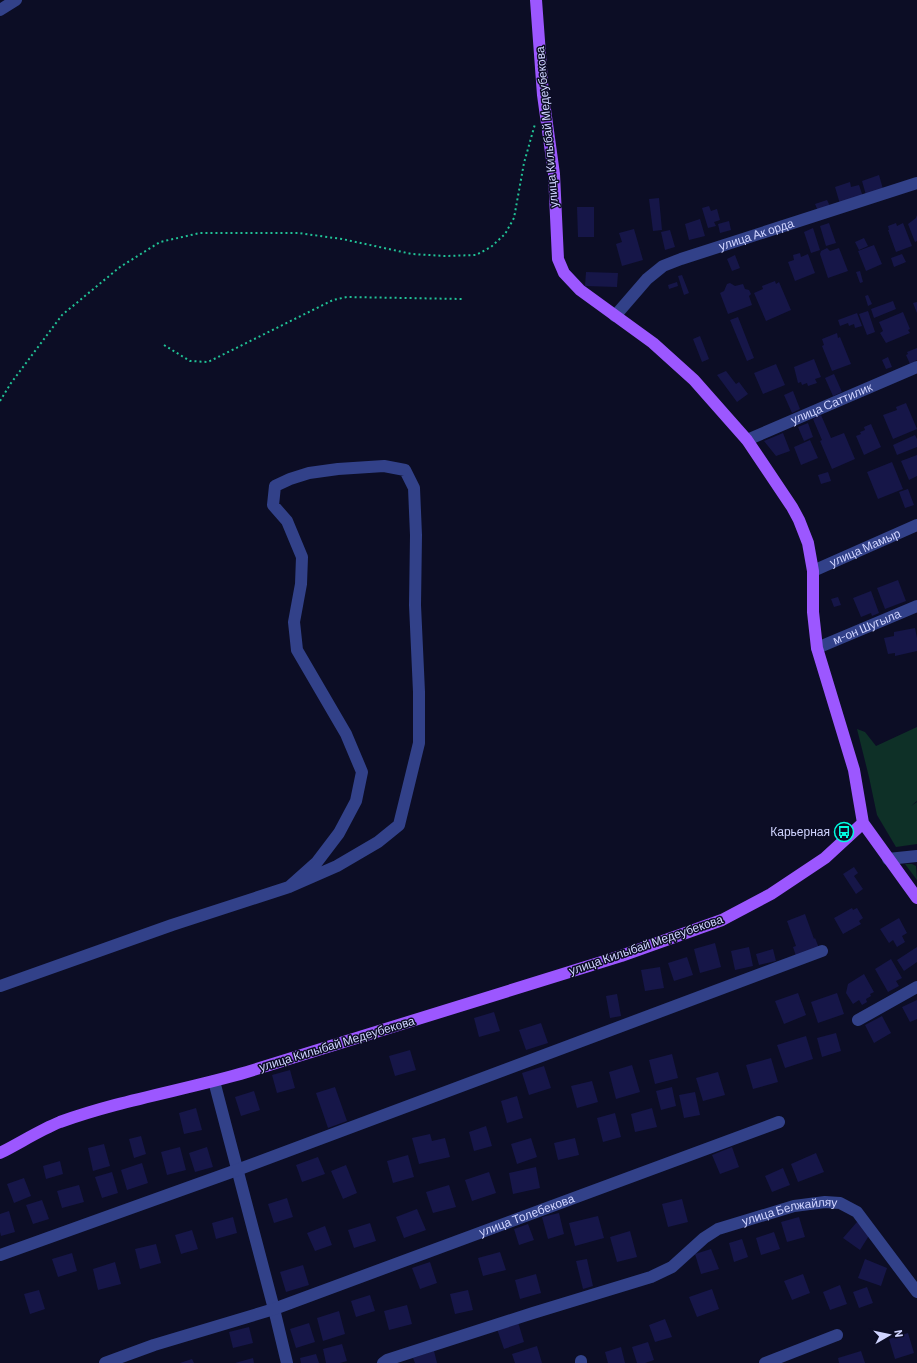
<svg xmlns="http://www.w3.org/2000/svg" width="917" height="1363" font-family="Barlow,sans-serif">
<rect width="100%" height="100%" fill="#0c0d25"/>
<path fill="#0e3027" d="M917,727V801L911,806L917,802V844L896,847L877,815L869,777L857,729L865,732L876,746Z
M905,864H912L916,866L917,880Z"/>
<path fill="#161648" d="M879,175L883,189L866,195L862,181Z
M850,182L851,187L859,185L863,197L840,204L835,187Z
M659,198L662,230L653,231L649,199Z
M827,200L830,206L818,211L815,204Z
M709,206L711,211L717,209L720,220L714,222L716,226L708,228L702,208Z
M577,207H594V237H578Z
M917,215V241L915,242L908,224L916,218Z
M700,219L705,236L689,240L685,224Z
M729,221L731,230L720,233L718,224Z
M829,223L836,243L826,246L820,226Z
M896,223L897,226L903,223L912,246L896,252L888,230H889L888,226Z
M813,228L820,250L811,253L804,232Z
M634,229L643,260L622,266L616,244L622,242L619,233Z
M670,230L675,247L665,250L661,232Z
M864,238L868,246L859,250L855,242Z
M874,245L882,264L866,271L858,251Z
M827,248L830,251L839,248L848,271L828,278L820,254L821,251Z
M800,253L801,257L808,254L815,273L795,281L788,262L794,260L793,255Z
M902,254L906,262L894,267L891,258Z
M735,255L740,268L732,271L727,259Z
M860,271L863,282L860,283L856,272Z
M586,272L618,273L617,287L585,286Z
M682,275L689,293L684,295L678,276Z
M775,281L776,284L779,282L791,310L766,321L754,293L763,289L762,286Z
M677,282L678,286L669,289L668,285Z
M730,283L735,286L743,284L745,289L749,290L751,294L749,296L752,305L728,314L720,293L724,291L727,284Z
M868,295L872,304L868,306L865,296Z
M893,301L896,309L874,318L871,309Z
M917,302V313L913,303Z
M868,311L875,332L867,335L859,314Z
M903,312L910,329L908,330L910,333L886,343L880,333L883,331L879,322Z
M857,313L862,326L855,328L854,324L849,326L848,323L840,326L838,320Z
M738,317L754,358L747,361L730,320Z
M837,333L838,338L840,337L851,364L832,371L822,346L824,345L822,339Z
M700,336L709,359L702,362L693,339Z
M917,348V360L910,364L906,355L908,354L907,352Z
M888,357L892,367L886,369L882,360Z
M814,359L821,377L815,379L817,383L808,386L807,383L802,385L801,382L798,383L794,367Z
M776,364L785,385L763,394L754,373Z
M726,371L736,384L739,382L748,394L737,402L717,375Z
M834,374L842,392L833,396L825,378Z
M793,391L800,409L792,413L784,395Z
M906,403L917,429L893,439L883,415L897,410L896,407Z
M821,415L831,438L844,433L855,459L832,469L820,441L822,440L813,419Z
M808,423L813,437L804,441L798,427Z
M871,424L881,447L864,455L856,436L861,434L860,432L865,430L864,427Z
M783,433L790,451L776,456L764,441Z
M915,435L917,439V447L897,455L893,445Z
M810,440L818,458L801,465L794,447Z
M917,455V476L909,480L901,461Z
M892,462L903,489L878,499L867,472Z
M828,472L831,481L821,484L818,475Z
M908,489L914,505L905,508L899,492Z
M898,580L906,601L885,609L877,588Z
M871,591L879,613L872,616L871,613L861,617L853,598Z
M838,597L841,605L834,607L831,599Z
M915,628L917,638V651L895,656V653L888,654L884,638L894,636V632Z
M854,867L858,873L854,876L863,889L856,894L843,874Z
M852,908L853,910L857,908L863,918L859,921L861,924L843,934L834,918Z
M805,914L814,939L815,938L819,948L796,956L793,947L796,946L787,921Z
M899,918L907,933L902,936L905,942L897,947L893,940L889,943L880,929Z
M715,943L721,967L700,973L694,949Z
M749,947L753,966L735,970L731,951Z
M917,947V962L904,971L897,960Z
M773,949L776,961L759,965L756,954Z
M687,957L693,975L674,981L668,963Z
M891,959L902,978L896,981L899,986L888,992L875,969Z
M660,967L664,988L645,991L641,970Z
M864,974L874,992L870,994L871,996L866,999L867,1002L862,1005L859,1000L853,1004L846,993L848,984Z
M798,993L806,1015L784,1024L775,1001Z
M837,993L844,1014L818,1023L811,1002Z
M617,994L621,1016L610,1018L606,996Z
M917,1000V1019L910,1022L902,1007Z
M494,1012L500,1031L479,1037L474,1018Z
M882,1016L891,1033L874,1043L865,1025Z
M541,1023L548,1043L526,1050L519,1030Z
M836,1033L841,1051L822,1057L817,1038Z
M806,1036L813,1059L785,1068L777,1045Z
M410,1050L416,1070L395,1076L389,1056Z
M672,1054L678,1078L655,1084L649,1060Z
M771,1058L778,1082L753,1089L746,1065Z
M632,1065L640,1092L616,1099L609,1072Z
M544,1066L551,1088L529,1095L522,1073Z
M290,1070L295,1088L277,1093L272,1075Z
M718,1072L725,1095L703,1101L696,1078Z
M592,1081L598,1102L577,1108L571,1086Z
M335,1087L347,1121L328,1128L316,1093Z
M672,1087L676,1106L661,1110L656,1091Z
M254,1091L260,1110L241,1116L235,1097Z
M695,1092L700,1115L684,1118L679,1095Z
M517,1096L523,1118L507,1123L501,1101Z
M196,1108L202,1130L184,1134L179,1113Z
M652,1108L657,1127L635,1132L631,1114Z
M615,1113L621,1137L603,1142L597,1118Z
M486,1126L492,1146L474,1151L469,1132Z
M430,1134L432,1141L445,1138L450,1157L419,1164L412,1138Z
M141,1136L146,1154L134,1158L129,1139Z
M531,1138L537,1157L517,1164L511,1144Z
M575,1138L579,1155L558,1160L554,1143Z
M104,1144L110,1166L93,1171L88,1148Z
M180,1147L186,1170L167,1175L161,1152Z
M207,1147L213,1167L195,1172L189,1153Z
M732,1147L739,1167L720,1174L712,1155Z
M816,1153L824,1172L798,1182L791,1164Z
M408,1155L414,1177L393,1183L387,1161Z
M318,1157L325,1174L302,1182L296,1165Z
M60,1161L63,1174L46,1179L43,1166Z
M142,1163L148,1183L127,1190L121,1170Z
M346,1165L357,1193L343,1199L331,1171Z
M536,1167L540,1188L513,1194L509,1173Z
M783,1168L790,1185L772,1192L765,1176Z
M112,1172L118,1193L102,1198L95,1177Z
M489,1172L496,1193L472,1201L465,1180Z
M24,1178L31,1196L14,1203L7,1184Z
M79,1185L84,1202L62,1208L57,1191Z
M449,1185L456,1207L433,1213L426,1192Z
M287,1198L293,1217L274,1223L268,1204Z
M682,1199L688,1222L668,1227L662,1204Z
M42,1200L49,1219L33,1224L26,1205Z
M417,1209L426,1230L404,1238L396,1217Z
M9,1211L15,1232L1,1236L0,1232V1214Z
M559,1213L564,1234L548,1239L542,1217Z
M598,1216L604,1238L575,1246L569,1223Z
M233,1217L237,1233L216,1239L212,1223Z
M799,1217L805,1237L787,1242L781,1222Z
M857,1222L870,1234L860,1250L843,1238Z
M370,1223L376,1241L354,1248L348,1230Z
M528,1224L534,1240L519,1245L514,1229Z
M325,1226L332,1245L315,1251L307,1233Z
M192,1230L198,1249L181,1254L175,1235Z
M630,1231L637,1257L617,1262L610,1237Z
M774,1232L780,1249L761,1255L756,1238Z
M742,1239L748,1257L734,1262L729,1243Z
M156,1244L161,1263L140,1269L135,1249Z
M711,1249L719,1269L701,1274L695,1254Z
M500,1252L506,1270L483,1276L478,1258Z
M72,1253L77,1271L58,1277L52,1259Z
M587,1259L593,1286L583,1289L576,1261Z
M865,1259L887,1268L881,1286L858,1278Z
M115,1262L121,1284L98,1290L93,1269Z
M430,1262L437,1283L420,1289L412,1268Z
M303,1265L309,1285L286,1292L280,1272Z
M536,1274L541,1293L520,1299L515,1280Z
M803,1274L810,1293L792,1300L784,1281Z
M840,1285L847,1304L830,1310L823,1292Z
M867,1287L873,1303L859,1308L853,1292Z
M712,1289L719,1309L697,1317L689,1297Z
M39,1290L45,1309L30,1314L24,1294Z
M468,1290L473,1310L455,1314L450,1294Z
M370,1295L375,1311L356,1317L351,1301Z
M407,1305L412,1324L389,1330L384,1311Z
M339,1311L345,1334L323,1341L317,1318Z
M665,1319L672,1337L655,1342L649,1325Z
M518,1322L524,1342L504,1349L497,1329Z
M309,1323L315,1342L296,1348L290,1329Z
M249,1327L253,1343L233,1348L229,1332Z
M908,1333L914,1353L895,1359L889,1339Z
M648,1342L654,1360L645,1363H637L632,1347Z
M342,1344L347,1361L340,1363H326L323,1349Z
M537,1346L542,1363H515L512,1354Z
M621,1347L625,1363H608L605,1352Z
M434,1351L437,1363H415L413,1358Z
M861,1351L865,1363H839L838,1358Z
M316,1354L319,1363H301L300,1358Z
M253,1358L254,1363H235Z
M192,1359L194,1363H180Z"/>
<g fill="none" stroke-linecap="round" stroke-linejoin="round">
<path stroke="#21c296" stroke-width="2" stroke-dasharray="2 3" stroke-linecap="butt" d="M164,345L190,361L208,362L333,300L347,297L462,299
M0,401L11,383L62,315L120,267L160,242L200,233H298L342,239L412,254L445,256L476,255L491,247L505,234L514,218L524,163L535,124"/>
<g stroke="#324189" stroke-width="12">
<path d="M0,10L16,0"/>
<path id="s1" d="M615,316L647,279L663,266L681,259L917,183"/>
<path id="s2" d="M747,440L917,367"/>
<path id="s3" d="M813,571L917,525"/>
<path id="s4" d="M817,648L917,606"/>
<path d="M888,859L917,856"/>
<path d="M0,986L172,925L289,887L337,866L378,842L399,825L419,743V692L415,605L416,535L414,488L405,470L384,466L338,469L309,473L290,479L275,486L273,505L287,521L302,557L301,584L294,622L297,650L346,734L362,772L356,801L339,833L317,862L289,887"/>
<path d="M858,1020L917,987"/>
<path d="M214,1081L274,1309L287,1363"/>
<path d="M0,1255L237,1170L822,951"/>
<path d="M581,1361V1363"/>
<path id="s5" d="M105,1363L154,1345L274,1309L779,1122"/>
<path id="s6" d="M383,1363L387,1360L533,1313L651,1277L672,1267L704,1238L718,1229L794,1206L825,1202L840,1203L857,1212L917,1292"/>
<path d="M765,1363L837,1335"/>
</g>
<path stroke="#9c57ff" stroke-width="12" d="M536,0L543,95L554,174L558,259L564,273L580,290L653,343L694,380L747,440L792,507L799,520L808,543L813,571V612L817,648L854,770L863,823L917,898
M0,1153C20,1143 40,1130 60,1122C121,1100 185,1090 247,1072L621,956L722,920L771,894L825,858L863,823"/>
</g>
<defs>
<symbol id="bus-ring" viewBox="-11 -11 22 22"><circle r="9.5" fill="#0c0d25" stroke="#00fbde" stroke-width="1.5"/><path d="M-5-6H5V4H4V6H2V4H-2V6H-4V4H-5ZM-3.5-4V0h7V-4ZM-3.5 1.2v1.5H-2V1.2ZM2 1.2v1.5H3.5V1.2Z" fill="#00fbde"/></symbol>
</defs>
<g fill-rule="evenodd">
<use href="#bus-ring" x="833" y="821" width="22" height="22"/>
</g>
<g text-anchor="middle" stroke-width="3" stroke-linejoin="round" paint-order="stroke">
<g font-size="12" fill="#d0d4ff" stroke="#0c0d25">
<text transform="translate(547 127) rotate(-95)" y="4">улица Килыбай Медеубекова</text>
<text dy="4" stroke="none"><textPath href="#s1" startOffset="168">улица Ак орда</textPath></text>
<text dy="4" stroke="none"><textPath href="#s2" startOffset="92">улица Саттилик</textPath></text>
<text dy="4" stroke="none"><textPath href="#s3" startOffset="57">улица Мамыр</textPath></text>
<text dy="4" stroke="none"><textPath href="#s4" startOffset="54">м-он Шугыла</textPath></text>
<text transform="translate(646 945) rotate(-19)" y="4">улица Килыбай Медеубекова</text>
<text transform="translate(337 1044) rotate(-17)" y="4">улица Килыбай Медеубекова</text>
<text dy="4" stroke="none"><textPath href="#s6" startOffset="439">улица Белжайляу</textPath></text>
<text dy="4" stroke="none"><textPath href="#s5" startOffset="447">улица Толебекова</textPath></text>
</g>
<g font-size="12" fill="#d0d4ff" stroke="#0c0d25" text-anchor="end">
<text x="830" y="836">Карьерная</text>
</g>
</g>
<g transform="translate(889 1335) rotate(81)" stroke="#0c0d25" stroke-width="3" paint-order="stroke">
<path d="M0-3L7 15L0 10L-7 15Z" fill="#d0d4ff"/>
<text y="-6" font-size="11" font-weight="bold" text-anchor="middle" fill="#d0d4ff">N</text>
</g>
</svg>
